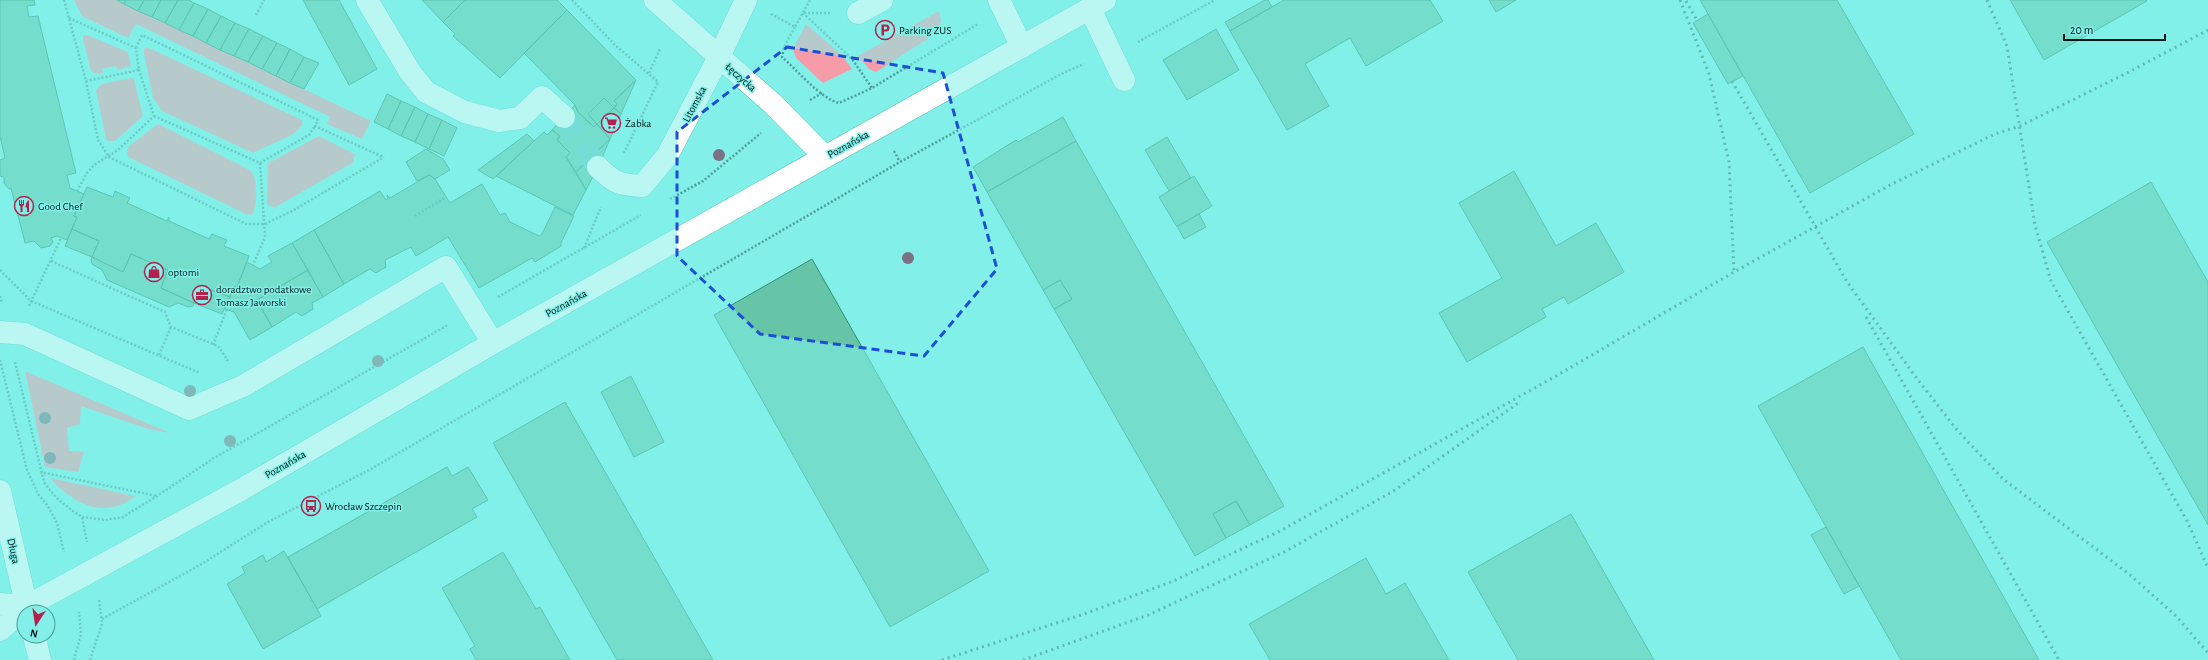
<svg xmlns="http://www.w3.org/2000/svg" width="2208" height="660" font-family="'Alegreya Sans',sans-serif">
<rect width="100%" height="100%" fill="#82f0e9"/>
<path fill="#f69ca9" d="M74,0H117L371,121L362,139L327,124L330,117L136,24L128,38L82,16Z
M939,11L941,21L937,33L876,72L869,69L858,56Z
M806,24L842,55L852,69L823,83L796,58L793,49Z
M87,35L128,52L131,66L118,70L115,66L102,69L103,73C99,74 94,74 91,71L83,39V36Z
M147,47L302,120V126L292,135L253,153L162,111L153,98L144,54V49Z
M131,78L134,79L143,116L115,141H109L106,139L96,90L102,84Z
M158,124L248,169C251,171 253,173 254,177C257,184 257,210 251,215L246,214L128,157L127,151L129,146Z
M319,136L356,155L353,159L354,162L274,208L267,204L268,163Z
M25,371L170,433L148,429L81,406L80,424L67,428L69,451L84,452L78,472L45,467Z
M50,478L135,496C105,521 72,503 50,478Z"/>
<path fill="#65c5a6" stroke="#2e9376" d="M0,0H34L35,5L27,6L29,17L38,16L76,173L67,175L70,188L84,194L74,216L77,217L67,240L57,236L51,238L53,242L50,246L41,248L34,241L25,243L11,188L9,189L4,183V177L0,176V160L5,158L0,136Z
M117,0H126L124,4Z
M126,0H144L138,11L124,4Z
M144,0H161L152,17L138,11Z
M161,0H178L165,23L152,17Z
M178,0H189L194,3L179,30L165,23Z
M303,0H339L377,69L349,85Z
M422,0H465L443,22Z
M465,0H557L567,10L500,78L453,36L455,34L443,22Z
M1265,0H1268L1272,7L1230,31L1225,22Z
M1284,0H1430L1443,21L1366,66L1350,38L1305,64L1329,106L1287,130L1230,31Z
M1489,0H1516L1496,12Z
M1700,0H1837L1914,134L1810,193Z
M2010,0H2146L2147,1L2044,60Z
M194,3L208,9L193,36L179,30Z
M208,9L221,16L206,43L193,36Z
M567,10L636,80L614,101L617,104L614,108L604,98L588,114L597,124L594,127L578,112L575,105L524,53Z
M1708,14L1743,76L1728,84L1693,23Z
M221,16L235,23L220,50L206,43Z
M235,23L249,29L234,56L220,50Z
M249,29L263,36L248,62L234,56Z
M1216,29L1239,70L1187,100L1163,60Z
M263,36L277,43L262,69L248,62Z
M277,43L290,49L276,76L262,69Z
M290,49L304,57L290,83L276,76Z
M304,57L319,63L304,89L290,83Z
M636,80L621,114L614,108L617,104L614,101Z
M387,94L401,101L388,129L374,122Z
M604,98L614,108L597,124L588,114Z
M401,101L415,107L401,136L388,129Z
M575,105L578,112L594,127L597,124L610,139L576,172L566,157L570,153L557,140L560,136L552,130Z
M415,107L428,114L415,142L401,136Z
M614,108L621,114L610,139L597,124Z
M428,114L442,120L429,149L415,142Z
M1063,117L1076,141L987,192L973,167L1016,140L1018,142Z
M442,120L457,128L444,156L429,149Z
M552,130L560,136L557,140L570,153L566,157L586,190L573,215L496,176L544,132L547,135Z
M527,134L534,141L493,179L478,170Z
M1167,137L1191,178L1169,191L1145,150Z
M610,139L598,167L586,190L576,172Z
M1076,141L1284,506L1250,525L1236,501L1213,514L1226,538L1195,556L1054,309L1072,299L1060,280L1043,290L987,192Z
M426,149L443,159L450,170L435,179L429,175L417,181L406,162Z
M1514,171L1556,246L1596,223L1624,272L1568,304L1564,297L1542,309L1546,317L1467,362L1439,313L1502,278L1459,203Z
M429,175L435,179L450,203L482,184L500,215L505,213L510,222L539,236L542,234L555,207L574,216L561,243V246L535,262L532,258L479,288L448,237L416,256L411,247L385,260L386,267L376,273L370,269L344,284L314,230L380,191L386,200L388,198L387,195L390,198Z
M1194,176L1212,206L1177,227L1159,197Z
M2151,182L2208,282V525L2047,242Z
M87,187L113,197L115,191L130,198L127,203L167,221L169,217V221L209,239L212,234L227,240L224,246L249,256L237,287L234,286L230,297L201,286L194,303L161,288L168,270L131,254L123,272L92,257L99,241L72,229L77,217L74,216Z
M1199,214L1206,227L1184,239L1177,226Z
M72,229L99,241L92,257L65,246Z
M314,230L344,284L323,297L292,243Z
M292,243L308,270L257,300L272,327L250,340L234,312L225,309L234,286L237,287L247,262L260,269L272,262L268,256Z
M131,254L168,270L161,288L194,303L193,306L188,307L178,303L169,307L107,280L102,270L92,264L91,260L92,257L123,272Z
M812,259L989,571L890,627L714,315Z
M308,270L323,297L312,303L313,309L302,316L296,312L272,327L257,300Z
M1060,280L1072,299L1054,309L1043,290Z
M201,286L230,297L222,314L194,303Z
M1863,347L2039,660H1901L1826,527L1758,406Z
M631,376L664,442L634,457L601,392Z
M565,402L713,660H617L493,443Z
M447,467L452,476L468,467L488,500L472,509L477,517L317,609L288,557Z
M1236,501L1250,525L1226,538L1213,514Z
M1571,514L1654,660H1518L1468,572Z
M1826,527L1859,586L1844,594L1811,535Z
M284,551L321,616L263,649L227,584L245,573L242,567L263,555L266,562Z
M503,552L536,609L540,607L570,660H476L470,649L475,646L442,588Z
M1366,558L1386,594L1405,583L1449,660H1270L1249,624Z"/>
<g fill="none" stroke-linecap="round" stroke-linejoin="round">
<path stroke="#68c5bf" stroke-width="22" stroke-dasharray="22 11" stroke-linecap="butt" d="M564,117L598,167"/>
<defs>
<path id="minor" d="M367,0L410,72L426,92L465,112L499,121L520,118L542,97L564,117
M655,0L773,104L825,157
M999,0L1022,47
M1090,9L1124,80
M858,13L882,0
M598,167C614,183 620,185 642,186L667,156L719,57L746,0
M0,332L25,334L189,409L243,386L446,267L493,343
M0,491L28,612
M0,604L27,606
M0,630L27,606L237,492L493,343L1105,0
M34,636L40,660"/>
</defs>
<use href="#minor" stroke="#58c9c2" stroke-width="23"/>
<path stroke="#519e99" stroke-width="2.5" stroke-dasharray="2 2" stroke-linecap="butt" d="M64,0L86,81L98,140L109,157L246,224H265L292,211L384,157
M572,0L615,45L658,82L624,153
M803,13L852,59L872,88
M804,13H831
M771,14L795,27L810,0
M256,15L264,0
M69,18L136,48L139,70L86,81
M795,27L784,47L782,57C796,69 821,99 839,103L872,88L978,24
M1138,42L1215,0
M136,48L142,35L318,120L315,126L383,157
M649,73L660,49
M810,100L822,93
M154,116L260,163L265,237L253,265
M894,151L900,162
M260,163L309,135L315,126
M77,191L87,173L94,165L118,150L154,116L139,70
M670,199L703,181L761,133
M415,216L446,197
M584,248L601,207
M51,261L165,312L171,327L218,346L228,361
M0,270L31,301L200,373
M0,296L2,304
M498,297L641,215
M29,306L61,238
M213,345L227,309
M159,355L171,327
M0,360L27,470L38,494L48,506L57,523L64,552
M15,362L44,482C54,497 66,507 82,517L87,542
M40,472L157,496
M82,517L105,520L123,517L157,496L214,458L448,325
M102,619L200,565L268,522L373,468L900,162L1065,72L1084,64
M74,660L81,634L79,612
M90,660L102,624L99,599"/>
<use href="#minor" stroke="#fff" stroke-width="22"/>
<path stroke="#3b7975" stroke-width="3" stroke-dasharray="2 4" stroke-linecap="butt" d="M1680,0L1709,74L1729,162L1734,272
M1987,0L2007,46L2035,225L2051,281L2187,521L2208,568
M1686,1L1697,20
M1732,81L1847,282L1918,380L1957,430L2003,479L2129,574L2176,616L2208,653
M1866,317L2059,660
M942,660L1084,614L1171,582L1280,531L1556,376L1734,272L1890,185L1995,134L2020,126L2127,73L2208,30
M1023,660L1148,615L1284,552L1392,492L1521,401"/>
</g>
<g fill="#7c7282">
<circle cx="719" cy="155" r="6"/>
<circle cx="908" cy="258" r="6"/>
<circle cx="378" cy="361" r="6"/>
<circle cx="190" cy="391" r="6"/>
<circle cx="45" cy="418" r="6"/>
<circle cx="230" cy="441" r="6"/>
<circle cx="50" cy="458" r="6"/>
</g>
<path d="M0 0H2208V660H0ZM787,47L943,73L997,269L924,356L760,334L677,256V132Z" fill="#82f0e9" fill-opacity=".55" fill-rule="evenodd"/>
<path fill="none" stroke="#1d4ed8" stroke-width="3" stroke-dasharray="8 5" stroke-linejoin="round" d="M787,47L943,73L997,269L924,356L760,334L677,256V132Z"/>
<defs>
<symbol id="parking-ring" viewBox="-11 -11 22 22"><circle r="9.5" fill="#82f0e9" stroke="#b3224d" stroke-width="1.5"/><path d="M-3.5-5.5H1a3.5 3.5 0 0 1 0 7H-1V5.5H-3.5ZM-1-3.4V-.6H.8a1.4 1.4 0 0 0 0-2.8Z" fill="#b3224d"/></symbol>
<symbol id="supermarket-ring" viewBox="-11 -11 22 22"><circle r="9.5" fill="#82f0e9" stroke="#b3224d" stroke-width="1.5"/><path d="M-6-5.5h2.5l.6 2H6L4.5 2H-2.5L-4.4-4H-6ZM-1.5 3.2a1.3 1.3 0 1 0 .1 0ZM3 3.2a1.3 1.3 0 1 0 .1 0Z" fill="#b3224d"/></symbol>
<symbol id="restaurant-ring" viewBox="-11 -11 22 22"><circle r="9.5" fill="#82f0e9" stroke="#b3224d" stroke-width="1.5"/><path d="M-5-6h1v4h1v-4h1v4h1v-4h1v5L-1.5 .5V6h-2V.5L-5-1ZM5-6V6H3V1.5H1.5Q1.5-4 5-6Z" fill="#b3224d"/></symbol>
<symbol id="shop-ring" viewBox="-11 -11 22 22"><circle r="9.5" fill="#82f0e9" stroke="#b3224d" stroke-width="1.5"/><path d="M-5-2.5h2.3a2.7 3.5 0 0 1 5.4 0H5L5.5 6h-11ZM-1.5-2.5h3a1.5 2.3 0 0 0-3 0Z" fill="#b3224d"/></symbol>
<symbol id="office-ring" viewBox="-11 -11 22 22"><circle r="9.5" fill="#82f0e9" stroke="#b3224d" stroke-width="1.5"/><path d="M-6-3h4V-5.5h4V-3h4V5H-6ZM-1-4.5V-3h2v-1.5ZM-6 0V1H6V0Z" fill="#b3224d"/></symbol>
<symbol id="bus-ring" viewBox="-11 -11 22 22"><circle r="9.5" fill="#82f0e9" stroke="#b3224d" stroke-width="1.5"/><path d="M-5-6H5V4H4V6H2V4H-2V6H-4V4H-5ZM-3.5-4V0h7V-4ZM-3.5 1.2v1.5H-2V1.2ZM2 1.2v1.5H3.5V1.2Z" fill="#b3224d"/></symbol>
</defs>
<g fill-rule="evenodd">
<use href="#parking-ring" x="874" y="19" width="22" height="22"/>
<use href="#supermarket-ring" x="600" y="112" width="22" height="22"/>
<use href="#restaurant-ring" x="13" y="195" width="22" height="22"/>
<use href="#shop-ring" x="143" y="261" width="22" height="22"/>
<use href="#office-ring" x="191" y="284" width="22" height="22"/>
<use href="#bus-ring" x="300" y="495" width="22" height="22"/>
</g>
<g text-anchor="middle" stroke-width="3" stroke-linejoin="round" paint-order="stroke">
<g font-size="11" fill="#021918" stroke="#82f0e9" text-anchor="start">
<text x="899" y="34">Parking ZUS</text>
<text x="625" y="127">Żabka</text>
<text x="38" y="210">Good Chef</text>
<text x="168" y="276">optomi</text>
<text x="216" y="293">doradztwo podatkowe<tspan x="216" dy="13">Tomasz Jaworski</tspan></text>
<text x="325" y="510">Wrocław Szczepin</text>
</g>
<g font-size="11" fill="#021918" stroke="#82f0e9">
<text transform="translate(741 77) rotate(41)" y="4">Łęczycka</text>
<text transform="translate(694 104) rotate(-62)" y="4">Litomska</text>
<text transform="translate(848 144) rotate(-29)" y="4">Poznańska</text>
<text transform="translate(566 303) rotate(-29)" y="4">Poznańska</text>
<text transform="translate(285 464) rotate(-30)" y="4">Poznańska</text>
<text transform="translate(14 551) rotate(77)" y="4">Długa</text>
</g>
</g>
<g transform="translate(36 624) rotate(192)"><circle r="19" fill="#82f0e9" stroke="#4f9a95"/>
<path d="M0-3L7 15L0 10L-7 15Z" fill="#b3224d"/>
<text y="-6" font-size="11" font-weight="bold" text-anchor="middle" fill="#021918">N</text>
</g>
<path d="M2064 34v6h101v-6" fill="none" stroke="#021918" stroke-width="2"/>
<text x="2070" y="34" font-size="12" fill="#021918" stroke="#82f0e9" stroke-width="3" paint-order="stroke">20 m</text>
</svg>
